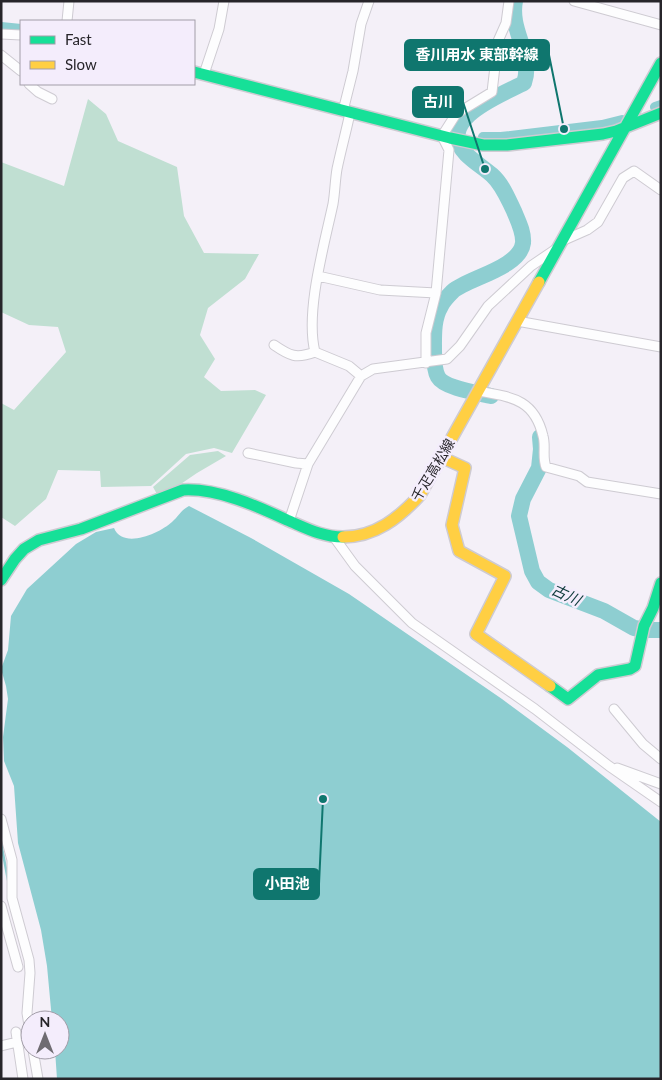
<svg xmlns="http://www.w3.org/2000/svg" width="662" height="1080" font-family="Lato,'Noto Sans JP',sans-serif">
<rect width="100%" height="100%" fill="#f4f0f8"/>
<path fill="#c0dfd2" d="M88,99L106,114L118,141L177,167L184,216L204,253L259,254L245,279L208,308L200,335L215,359L204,377L221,391L255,390L266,395L232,453L214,448L186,454L151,486L101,487L100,471L58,470L46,499L15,526L1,517V403L14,410L66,352L58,327L29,325L1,312V162L64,186Z
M218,451L226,456L197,473L172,490L158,496L153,487L190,455Z"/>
<path fill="#8eced1" d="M189,506L251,538L349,594L502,699L567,747L661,822V1079H57L55,1050H60V1020H52L47,966L41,930L18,843L14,786L4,761L3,737L8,699L6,686L1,669L8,650L11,616L27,589L76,544L96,532L114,528C123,550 160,533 172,522C179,516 181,510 189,506Z"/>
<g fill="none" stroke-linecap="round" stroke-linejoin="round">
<path stroke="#8eced1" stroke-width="2.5" d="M1,843L8,880
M27,1033L30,1050"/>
<path stroke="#8eced1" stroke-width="10" d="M1,27L21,29
M655,107L661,105
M483,137H501L602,125L622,120"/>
<path stroke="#8eced1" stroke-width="16" d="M491,396C478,393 444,388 438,377C434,370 434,358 434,351C434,336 433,319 441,306C443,301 449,295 453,291C468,278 520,268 523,243C524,232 518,221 514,211C508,199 503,185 492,175C484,168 474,162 466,154C434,120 501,95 524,83C534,54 509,31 515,1
M540,437L541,449L539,468L523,499L519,516L532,571L538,582L549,590L604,611L634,628L648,630H661"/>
<defs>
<path id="street" d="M574,1L661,25
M67,21L69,1
M1,34L21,35
M1,55L21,71
M204,74L219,29L224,1
M29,84L38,92L52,99
M343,111L353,71L361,24L369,1
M350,113C346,132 341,150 337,169C335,181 335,192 333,204C324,246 305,312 315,352L349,366L361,376
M562,241L587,230L598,222L623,178L634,171L661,190
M318,276L380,290L436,293L449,150L442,136L456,114L492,92L498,41L506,23L509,1
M517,321L661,347
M274,345C290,356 296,359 315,352
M426,363V333L436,293
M478,391C510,397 534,398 543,436C546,446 542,457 546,467L579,476L587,482L661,494
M248,453L296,463L308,464
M289,521L308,464L361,376L373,369L447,359L460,346L488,306L531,266L556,249
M334,537L355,566L412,623L535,709L609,766L661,802
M614,709L643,744L661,759
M617,768L661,784
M1,819L12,860V898L29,960L30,973L27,1013L30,1032
M1,906L18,967
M16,1032L23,1079
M1,1046L17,1042
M33,1050L38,1079"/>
<path id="fast" d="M194,72L450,138L483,145H507L603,134L616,131L661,113
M539,282L661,63
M1,580L15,559L24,549L39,540L81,529L183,490C217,488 257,506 287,520C306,528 322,537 343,537
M550,686L568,699L598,675L630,669L635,666L644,626L653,608L661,583"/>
<path id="slow" d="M441,457L465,468L452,525L459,551L505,576L476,634L550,686
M343,537C375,537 399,518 420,495L539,282"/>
</defs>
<use href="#street" stroke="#cecbd2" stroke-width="11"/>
<use href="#fast" stroke="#cecbd2" stroke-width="14"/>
<use href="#slow" stroke="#cecbd2" stroke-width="14"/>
<use href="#street" stroke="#fdfdfe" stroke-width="9"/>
<use href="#fast" stroke="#16e098" stroke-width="11"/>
<use href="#slow" stroke="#ffcf43" stroke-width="11"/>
</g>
<g text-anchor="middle" stroke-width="5" stroke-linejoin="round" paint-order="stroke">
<g font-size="14" fill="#27252a" stroke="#f4edfc">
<text transform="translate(433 470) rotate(-59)" y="5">千疋高松線</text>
</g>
<g font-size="15" font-style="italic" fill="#0e3b3b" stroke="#f4edfc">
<text transform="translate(566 595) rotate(25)" y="5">古川</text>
</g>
</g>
<path fill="none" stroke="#0f766e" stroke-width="2" d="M564 129L549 55M485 169L463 102M323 799L319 884"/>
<g fill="#0f766e" stroke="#f4edfc" stroke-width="2">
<circle cx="564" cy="129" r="5"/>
<circle cx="485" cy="169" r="5"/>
<circle cx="323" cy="799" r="5"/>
</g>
<g fill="#0f766e" stroke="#0f766e" stroke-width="2">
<rect x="405" y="40" width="144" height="30" rx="5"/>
<rect x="413" y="87" width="50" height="30" rx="5"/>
<rect x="254" y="869" width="65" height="30" rx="5"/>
</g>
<g font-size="15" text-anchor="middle" font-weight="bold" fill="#fff">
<text x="477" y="60">香川用水 東部幹線</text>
<text x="438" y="107">古川</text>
<text x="287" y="889">小田池</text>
</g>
<rect width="662" height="1080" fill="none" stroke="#27252a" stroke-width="5"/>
<rect x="20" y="20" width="175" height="65" fill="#f4edfc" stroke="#a29da8"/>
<rect x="30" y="36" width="25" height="8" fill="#16e098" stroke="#a29da8"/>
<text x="65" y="45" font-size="15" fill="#27252a">Fast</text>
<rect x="30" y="61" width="25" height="8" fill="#ffcf43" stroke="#a29da8"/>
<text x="65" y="70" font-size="15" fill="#27252a">Slow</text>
<g transform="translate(45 1035)"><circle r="24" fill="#f4edfc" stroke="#a29da8"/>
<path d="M0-4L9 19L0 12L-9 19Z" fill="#6f6c72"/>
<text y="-8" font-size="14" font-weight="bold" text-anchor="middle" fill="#27252a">N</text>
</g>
</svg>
